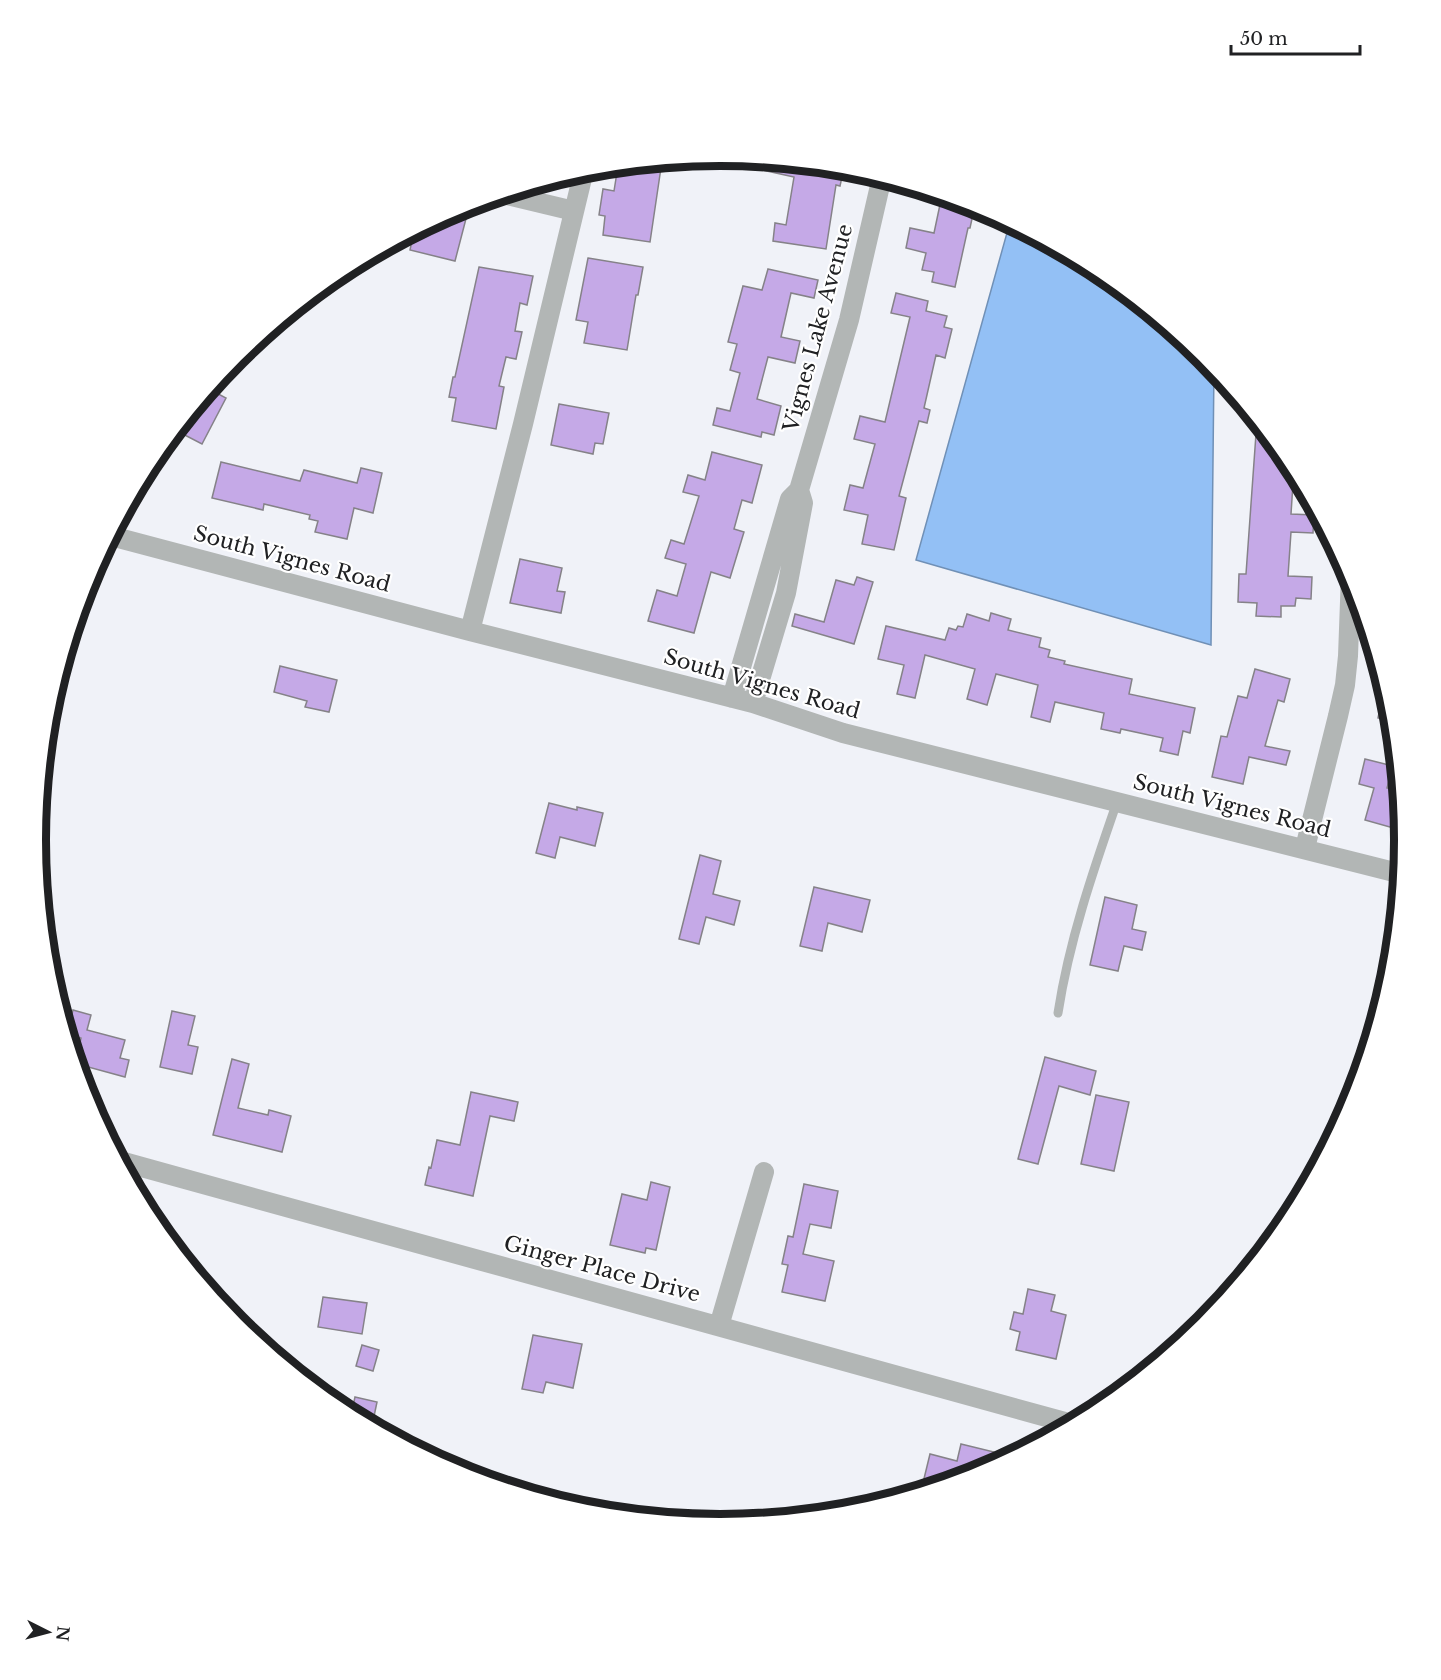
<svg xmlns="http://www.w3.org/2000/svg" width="1441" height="1680" font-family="'Libre Baskerville',serif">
<rect width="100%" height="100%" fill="#f0f2f8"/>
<path fill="#93c0f5" stroke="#7090b6" stroke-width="1.5" d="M1010,222L1101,271L1205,356L1214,367L1211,645L916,560Z"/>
<path fill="#c5a9e7" stroke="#858288" stroke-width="1.5" d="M750,158L844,168L840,186L836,185L826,249L773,241L775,223L786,225L794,177L749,167Z
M662,161L650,242L603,235L605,216L599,215L603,189L614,191L618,166Z
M942,195L975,205L970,228H968L955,287L932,282L934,272L922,270L926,253L906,248L910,228L934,233Z
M457,209L468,211L455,261L410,250L414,231Z
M588,258L643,267L638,295H636L627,350L584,343L588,322L576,320Z
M479,267L533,276L527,305L520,303L515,331L522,332L516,359L506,357L499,386L504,387L496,429L452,421L456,398L449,397L453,377H455Z
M768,269L818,280L814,298L791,293L781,337L800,341L795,363L768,357L757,399L781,406L774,435L762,432L761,437L713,425L717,408L730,411L740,373L730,370L737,344L728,342L743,286L762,290Z
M896,293L928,301L926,311L947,316L944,327L952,329L945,358L936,355L924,408L930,410L927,423L919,421L899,496L906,498L894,550L862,544L868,515L844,510L850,485L863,488L875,444L854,439L860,416L885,422L910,317L891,313Z
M209,389L226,398L202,444L175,430Z
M559,404L609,413L603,444L595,443L593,454L551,445Z
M1257,420L1290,460L1294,468L1291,514L1314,515L1313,533L1291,532L1288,576L1312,577L1311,599L1296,598L1295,606H1281V617L1256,616L1257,603L1238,602L1239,574H1246Z
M712,452L762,465L752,503L742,500L734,529L744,532L730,578L711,572L694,633L648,621L657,590L677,596L686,564L665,558L671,540L684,544L699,496L683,492L688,475L705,480Z
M221,462L300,481L304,470L357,483L361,468L382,473L373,513L354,508L347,539L315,532L318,521L309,519L310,515L264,504L263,510L212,498Z
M520,559L562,568L557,591L565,592L561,613L510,603Z
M857,577L873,582L854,644L792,626L795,614L824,622L836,580L854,585Z
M991,613L1011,619L1008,630L1041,638L1039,647L1050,650L1048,657L1065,661L1064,664L1132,679L1129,694L1195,708L1190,733L1183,731L1178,755L1160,751L1163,738L1121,729L1120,733L1101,729L1104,713L1055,702L1050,722L1031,717L1038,685L996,674L987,705L967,699L975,669L925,655L915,698L897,694L904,665L878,659L886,626L945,640L949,628L956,630L958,626L963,627L967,614L989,621Z
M280,666L337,680L329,712L305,707L307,701L274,692Z
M1255,669L1290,679L1284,702L1278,700L1265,746L1290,751L1286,765L1249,757L1243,784L1212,777L1221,736L1227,737L1238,696L1247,698Z
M1385,684L1392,707L1393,721L1378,718Z
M1365,759L1393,766L1387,788L1399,791L1394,809L1402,811L1404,831L1365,820L1374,788L1359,784Z
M549,803L577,810V807L603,813L595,846L560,837L555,858L536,853Z
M700,855L721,861L713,894L740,901L734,925L706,917L699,944L679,939Z
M814,887L870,900L862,932L828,923L822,951L800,946Z
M1105,897L1137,905L1132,929L1146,932L1142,950L1124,946L1118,971L1090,965Z
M73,1010L91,1015L87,1030L125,1040L120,1058L129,1060L125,1077L77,1064L76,1061L81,1038L68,1035L67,1033Z
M172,1011L195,1016L188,1045L198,1047L192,1074L160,1067Z
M1045,1057L1096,1071L1090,1095L1059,1086L1038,1164L1018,1159Z
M232,1059L249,1064L238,1108L268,1115L269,1110L291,1116L282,1152L213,1135Z
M471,1092L518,1102L514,1121L490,1116L473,1196L425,1185L429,1167L431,1168L437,1140L460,1145Z
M1096,1095L1129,1102L1114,1171L1081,1164Z
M651,1182L670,1187L656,1250L646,1248L645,1253L610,1245L622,1194L647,1200Z
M804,1184L838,1191L831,1228L810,1224L803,1254L834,1261L825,1301L782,1292L788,1265L782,1264L788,1236L793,1237Z
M1028,1289L1055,1295L1051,1311L1066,1315L1056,1359L1016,1350L1020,1332L1010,1329L1014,1312L1023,1314Z
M323,1297L367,1303L362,1334L318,1327Z
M533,1335L582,1344L573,1388L546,1382L543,1393L522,1389Z
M362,1345L379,1350L373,1371L356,1366Z
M355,1397L377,1402L372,1426L351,1415Z
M961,1444L994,1452L990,1468L982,1473L921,1491L930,1454L957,1461Z"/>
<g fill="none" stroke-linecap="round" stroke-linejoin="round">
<path stroke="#b2b6b5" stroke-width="9" d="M1058,1013C1069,941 1093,871 1117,802"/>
<path stroke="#b2b6b5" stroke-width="20" d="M503,194L574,211
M111,536L470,631L753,703L843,733L1402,874
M470,631L523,424L584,170
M732,698L790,499L799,490L849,320L882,177
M753,703L786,593L803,503L799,490
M1305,848L1338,716L1345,685L1348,656L1351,574
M120,1161L1072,1424
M719,1326L764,1172"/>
</g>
<g text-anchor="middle" stroke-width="4.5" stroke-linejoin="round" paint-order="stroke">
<g font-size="21" fill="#202123" stroke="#fff">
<text transform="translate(818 328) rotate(-75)" y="7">Vignes Lake Avenue</text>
<text transform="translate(292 559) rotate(15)" y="7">South Vignes Road</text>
<text transform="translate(762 684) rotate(16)" y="7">South Vignes Road</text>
<text transform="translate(1232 806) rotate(14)" y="7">South Vignes Road</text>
<text transform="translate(602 1269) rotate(15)" y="7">Ginger Place Drive</text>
</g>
</g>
<path d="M0 0H1441V1680H0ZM46 840a674 674 0 1 1 1348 0a674 674 0 1 1-1348 0Z" fill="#fff" fill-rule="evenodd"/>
<path fill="none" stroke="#202123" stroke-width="8" d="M46 840a674 674 0 1 1 1348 0a674 674 0 1 1-1348 0Z"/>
<g transform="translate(48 1632) rotate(96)" stroke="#ffffff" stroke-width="4.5" paint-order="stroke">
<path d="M0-4.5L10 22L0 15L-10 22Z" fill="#202123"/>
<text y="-9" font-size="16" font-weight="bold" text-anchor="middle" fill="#202123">N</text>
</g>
<path d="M1231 45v9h129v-9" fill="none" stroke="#202123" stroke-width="3"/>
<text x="1240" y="45" font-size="18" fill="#202123" stroke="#ffffff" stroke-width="4.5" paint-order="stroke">50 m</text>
</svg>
